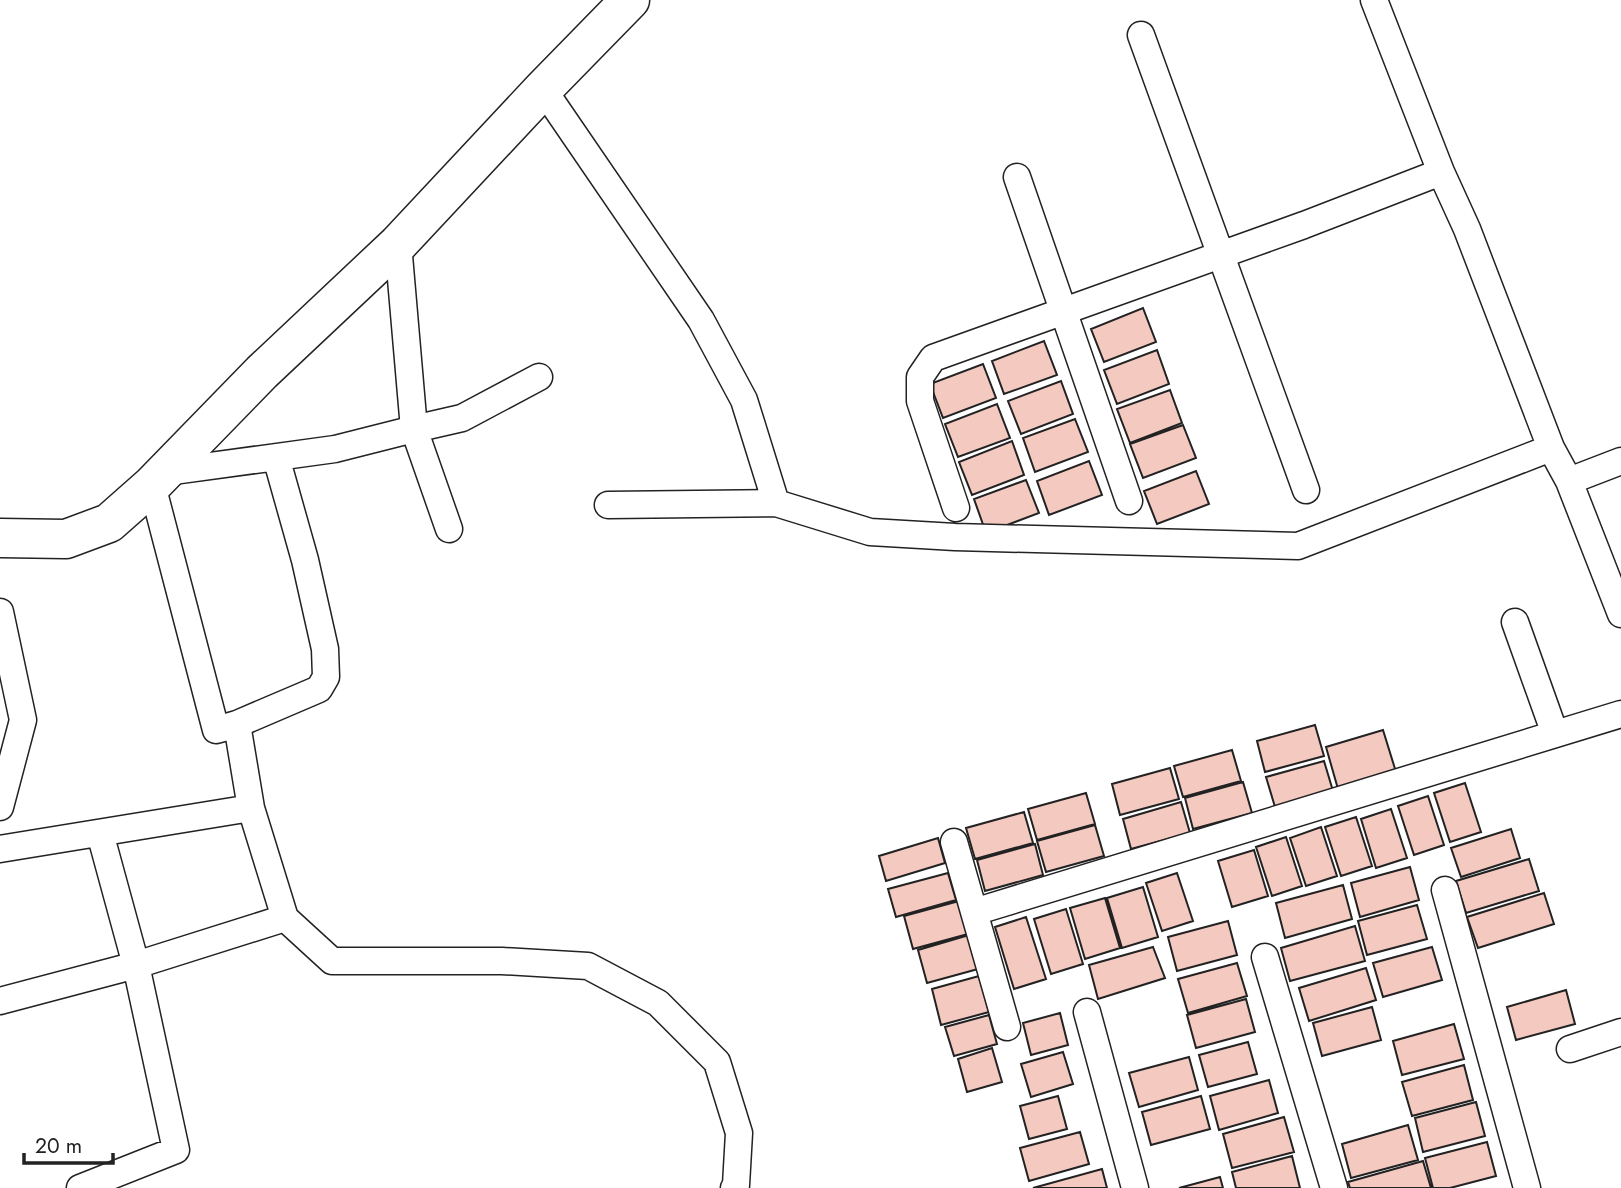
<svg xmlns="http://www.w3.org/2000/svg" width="1621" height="1188" font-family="Jost,sans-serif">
<rect width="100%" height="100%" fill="#fff"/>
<path fill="#f3c9c0" stroke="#222" stroke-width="2" d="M1143,308L1156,342L1104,362L1091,329Z
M1044,341L1057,375L1004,394L992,361Z
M1157,350L1169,384L1117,404L1104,370Z
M983,364L996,398L943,418L930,384Z
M1061,381L1073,414L1021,434L1008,401Z
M1170,390L1182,423L1130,443L1117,409Z
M997,404L1010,438L958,457L945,424Z
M1075,419L1088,452L1035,472L1023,438Z
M1183,425L1196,458L1143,478L1130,444Z
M1012,441L1024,475L972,495L959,462Z
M1089,461L1102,495L1049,515L1037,481Z
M1196,471L1209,504L1157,524L1144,491Z
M1026,480L1039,513L986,533L974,499Z
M1315,725L1324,756L1265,772L1257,741Z
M1383,730L1396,772L1338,789L1326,747Z
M1232,750L1241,781L1183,797L1174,766Z
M1324,761L1333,791L1275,807L1266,777Z
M1170,768L1179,799L1120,815L1112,784Z
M1243,782L1252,813L1193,829L1185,798Z
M1465,783L1481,832L1450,842L1434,793Z
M1086,793L1095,824L1037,840L1028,809Z
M1428,796L1444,845L1414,855L1398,806Z
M1181,802L1190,833L1131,849L1123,819Z
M1391,809L1407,858L1376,868L1361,819Z
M1024,812L1033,843L975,859L966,828Z
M1356,817L1372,866L1341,876L1325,827Z
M1095,825L1104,856L1046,872L1037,841Z
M1321,827L1337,876L1306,886L1290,838Z
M1511,829L1520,858L1461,877L1451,848Z
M1286,837L1302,886L1272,896L1256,847Z
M938,838L945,863L886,881L879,856Z
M1035,844L1043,875L985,891L977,860Z
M1254,850L1268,896L1232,907L1218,861Z
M1529,859L1539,891L1466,913L1456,881Z
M1410,867L1419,900L1360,917L1351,883Z
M948,873L956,900L896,917L888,889Z
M1177,873L1193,921L1162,931L1146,883Z
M1343,885L1352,919L1285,938L1276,903Z
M1143,887L1158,937L1122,948L1107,898Z
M1544,893L1554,924L1478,948L1467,917Z
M1105,898L1120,948L1085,959L1070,908Z
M959,901L968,934L913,949L904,916Z
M1417,905L1427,939L1367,955L1358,921Z
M1066,909L1083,964L1051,974L1034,919Z
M1026,917L1046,979L1014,989L995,927Z
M1228,921L1237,955L1177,971L1168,937Z
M1355,926L1365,961L1290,981L1281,948Z
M969,935L978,969L927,983L918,950Z
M1153,947L1165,978L1098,999L1089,965Z
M1432,947L1442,980L1383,997L1373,963Z
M1237,963L1247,996L1188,1013L1178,979Z
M1366,968L1376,1000L1309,1021L1299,988Z
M979,976L989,1012L941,1025L932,989Z
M1566,990L1575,1024L1516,1040L1507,1007Z
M1246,999L1255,1032L1196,1048L1187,1015Z
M1372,1007L1381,1040L1322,1056L1313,1023Z
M1060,1013L1068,1045L1031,1055L1023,1023Z
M989,1015L997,1044L954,1056L945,1027Z
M1454,1024L1464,1059L1402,1075L1393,1041Z
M1248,1042L1257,1074L1208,1087L1199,1055Z
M992,1048L1002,1082L967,1092L958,1059Z
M1063,1052L1073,1084L1031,1097L1021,1064Z
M1189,1057L1198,1090L1139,1107L1129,1073Z
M1464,1065L1473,1100L1412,1116L1402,1082Z
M1269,1080L1278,1113L1219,1130L1210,1096Z
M1058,1096L1067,1129L1029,1139L1020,1106Z
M1201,1096L1210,1129L1151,1145L1142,1112Z
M1476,1102L1485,1136L1423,1152L1415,1118Z
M1284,1117L1294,1152L1232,1168L1223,1134Z
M1408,1125L1418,1160L1351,1178L1342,1144Z
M1080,1132L1089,1164L1029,1181L1020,1148Z
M1487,1142L1496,1176L1450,1188H1433L1425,1158Z
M1292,1156L1300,1188H1236L1232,1172Z
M1423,1161L1431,1188H1350L1348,1182Z
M1102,1169L1107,1188H1033Z
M1220,1177L1223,1188H1179Z"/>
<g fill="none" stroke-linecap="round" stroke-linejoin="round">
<defs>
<path id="street" d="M1374,0L1441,172L1467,229L1551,448L1569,481L1621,614
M1141,35L1306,490
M543,89L701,320L744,400L776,503L608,505
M1017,177L1129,501
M398,244L414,429L462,418L539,377
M166,472L335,449L414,429L449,529
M1569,481L1621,461
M152,485L216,730L237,724L251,808L285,918L332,961H502L588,966L658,1003L717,1062L739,1133L736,1185L734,1188
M776,503L870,532L955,537L1298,546L1551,448
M956,508L920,401V377L933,358L1304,225L1441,172
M0,612L23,720L0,807
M1515,622L1555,734
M237,724L319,689L326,677L325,649L305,560L276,457
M954,842L1007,1027
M0,849L251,808
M1445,890L1527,1188
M974,912L1621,714
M1265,957L1334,1188
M0,1001L136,965L285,918
M1087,1012L1135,1188
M1570,1049L1621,1032
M80,1188L176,1150L136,965L100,833"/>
<path id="secondary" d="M0,538L66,539L109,523L152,485L262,372L398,244L543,89L630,0"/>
</defs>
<use href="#street" stroke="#222" stroke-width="29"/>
<use href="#secondary" stroke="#222" stroke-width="41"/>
<use href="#street" stroke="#fff" stroke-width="26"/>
<use href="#secondary" stroke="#fff" stroke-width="38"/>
</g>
<path d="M24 1153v10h89v-10" fill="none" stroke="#222222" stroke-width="3.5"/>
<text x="35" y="1153" font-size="21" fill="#222222" stroke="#ffffff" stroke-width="5" paint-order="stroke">20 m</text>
</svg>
